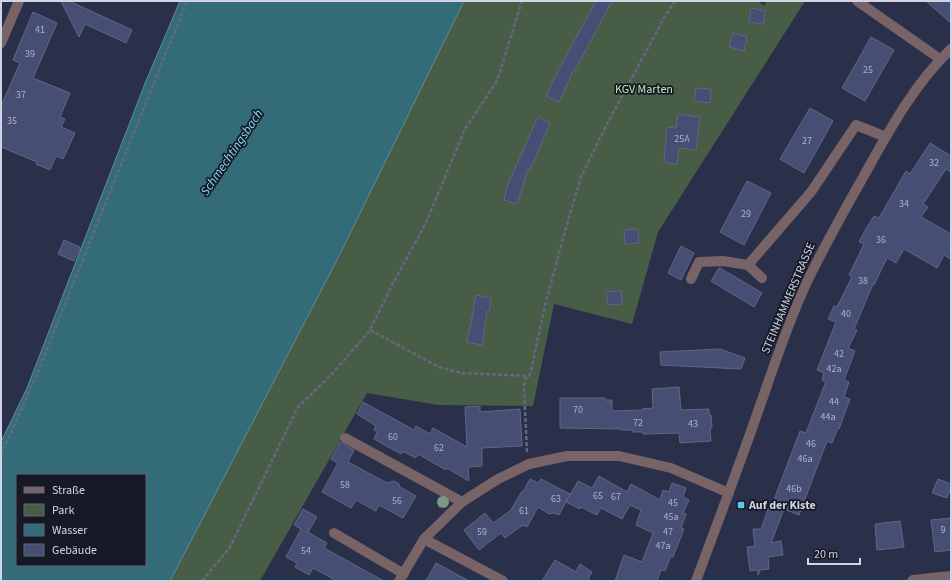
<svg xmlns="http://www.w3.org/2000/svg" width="952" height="582" font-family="'Source Sans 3',sans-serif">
<rect width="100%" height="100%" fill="#2b304a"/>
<path fill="#485d46" d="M464,1H758L764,6L767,1H805L658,232L632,324L554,304L533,406L438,405L367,393L260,581H170L338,258Z"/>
<path fill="#336c78" stroke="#628b99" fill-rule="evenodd" d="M180,1H464L338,258L170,581H1V442L27,388L146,81ZM17,475H145V565H17Z"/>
<path fill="#474e73" stroke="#606684" d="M61,1H69L132,30L126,43L85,24L79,37Z
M596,1H612L574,72L573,71L559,102L546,96L555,77Z
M926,1H951V23Z
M751,8L765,11L763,24L749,22Z
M33,12L57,23L33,78L70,93L60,117L65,119L61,127L75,133L63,159L56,156L50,170L36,164L37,162L1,147V106L20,63L13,60Z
M733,33L747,37L744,51L729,47Z
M871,37L894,50L865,101L842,88Z
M696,88L711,89L710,103L694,101Z
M810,108L833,121L804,173L780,159Z
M678,114L700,117L696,150L679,148L677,164L664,162L667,127L676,128Z
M538,117L550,123L530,170L528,169L517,204L504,200L508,184Z
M930,143L951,156V172L946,169L923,204L928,207L921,217L951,234V259L944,255L937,268L904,249L896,263L887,258L874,285L873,284L854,329L857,330L848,348L855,351L844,380L849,382L844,397L850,399L839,429L838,428L832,443L827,441L799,515L784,509L771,543L781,541L783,555L768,557L769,569L760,570L758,575V570L750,571L747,547L755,546L753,529H761L770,504L772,505L800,431L806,433L823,389L826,382L822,380L824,373L817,370L836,322L828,319L834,306L837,307L852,277L849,275L864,244L859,242L867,227L874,216L879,218L906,171L910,174Z
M747,181L771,193L744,245L720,232Z
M638,229L639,243L625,244L624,230Z
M64,240L80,247L74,261L58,254Z
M681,246L694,253L681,280L668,273Z
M719,268H720L762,293L754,307L711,281Z
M621,291L622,304L608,305L606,292Z
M476,295L491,298L489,312L487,311L482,345L467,342L469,329H470Z
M720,349L745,358L741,369L661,365L660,352Z
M679,387L681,410L709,409V415H711L712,428H710L711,441L680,443L679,433L643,434V432H633V430H621V429L560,428V398H605V400H612V411L642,410V409L653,408L652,389Z
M363,402L414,430L416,426L430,434L433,428L467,447L465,407L480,406V412L520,409L522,446L482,448V466L468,467L469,481L447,468L446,470L418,454L416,458L402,451L401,454L374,439L377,432L374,430L376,426L357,414Z
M340,442L354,450L348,462L387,483L394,481L399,484L400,487L416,496L403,518L379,505L376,511L356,500L351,508L322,492L338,463L331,459Z
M599,476L627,492L631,484L660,500L663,490L669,492L672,483L686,488L683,497L689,500L683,513L686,514L681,528L684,529L673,557L671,556L665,571L661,570L657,581H615L624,555L642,562L653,533L636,525L641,510L630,505L622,519L601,508L597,515L581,507L580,509L566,502L578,481L592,488Z
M530,479L538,483L541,479L570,494L559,515L554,513L549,514L538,507L527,527L523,525L505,538L501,533L479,550L464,530L485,513L493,523L511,510L522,491L523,492Z
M938,479L951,484V488L947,498L932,493Z
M303,509L317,517L308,532L306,531L327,543L324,548L384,581H337L313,568L309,575L295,567L297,563L286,557L301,529L294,525Z
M951,518V550L935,552L931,520Z
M900,521L904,547L877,550L875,524Z
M555,560L576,572L580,564L592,572L588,579L592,581H542Z
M436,563L469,581H426Z"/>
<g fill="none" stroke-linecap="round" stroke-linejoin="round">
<path stroke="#63687f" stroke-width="2.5" stroke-dasharray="4 2" stroke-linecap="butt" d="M370,330L439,367L462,373L529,376
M527,452L524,388L525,379L529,376L531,371L545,305L565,231L581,177L605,128L664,18L675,1
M1,455L34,381L187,1
M202,581L230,547L298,407L333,373L370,330L392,285L425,225L465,129L497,81L522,1"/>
<path stroke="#786367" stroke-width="10" d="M857,1L940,59
M1,43L19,1
M748,265L762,278
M691,279L699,262L723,261L748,265L811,192L856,125L886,137
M345,438L462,502
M334,533L404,574
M424,539L503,581
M399,581L424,539L462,502L498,479L529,464L567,456H619L671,468L729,493
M696,581C716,527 736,474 755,420C771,375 786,327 806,284C824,246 845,209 866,172C890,129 915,83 951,49
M912,581L913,580L951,576"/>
</g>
<circle fill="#7a9885" cx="443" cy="502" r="6"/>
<rect fill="#58c9e3" stroke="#161925" stroke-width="1.5" x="737" y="501" width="8" height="8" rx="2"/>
<g text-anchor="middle" stroke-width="3.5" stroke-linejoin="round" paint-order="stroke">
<g font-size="10" fill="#aeb2c8">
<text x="40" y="33">41</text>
<text x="30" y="57">39</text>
<text x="868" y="73">25</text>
<text x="21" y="98">37</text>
<text x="12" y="124">35</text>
<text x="682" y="142">25A</text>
<text x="807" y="144">27</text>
<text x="934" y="166">32</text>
<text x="904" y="207">34</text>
<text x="746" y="217">29</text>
<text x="881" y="243">36</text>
<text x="863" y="284">38</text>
<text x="846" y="317">40</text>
<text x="839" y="357">42</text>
<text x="834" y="372">42a</text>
<text x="834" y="405">44</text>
<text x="578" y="413">70</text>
<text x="828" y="420">44a</text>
<text x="638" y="426">72</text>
<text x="693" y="427">43</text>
<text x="393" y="440">60</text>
<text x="811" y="447">46</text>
<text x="439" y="451">62</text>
<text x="805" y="462">46a</text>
<text x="345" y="488">58</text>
<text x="794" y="492">46b</text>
<text x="598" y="499">65</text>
<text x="616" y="500">67</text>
<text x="556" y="502">63</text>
<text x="397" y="504">56</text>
<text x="673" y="506">45</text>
<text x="524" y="514">61</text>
<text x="671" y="520">45a</text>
<text x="943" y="533">9</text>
<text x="482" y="535">59</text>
<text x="668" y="535">47</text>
<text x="663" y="549">47a</text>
<text x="306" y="554">54</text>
</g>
<g font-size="12" fill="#baedb5" stroke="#161925">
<text x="644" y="93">KGV Marten</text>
</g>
<g font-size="12" fill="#d0d4e5" stroke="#161925">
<text transform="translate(788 298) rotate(-67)" y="4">STEINHAMMERSTRASSE</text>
</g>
<g font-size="12" font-weight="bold" fill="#d0d4e5" stroke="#161925" text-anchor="start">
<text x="749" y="509">Auf der Kiste</text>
</g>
<g font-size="13" font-style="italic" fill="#81ddf1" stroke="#161925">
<text transform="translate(231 152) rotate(-56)" y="5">Schmechtingsbach</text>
</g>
</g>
<rect width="952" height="582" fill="none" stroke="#d0d4e5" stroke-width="4"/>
<rect x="16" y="474" width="130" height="92" fill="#161925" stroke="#606472"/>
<rect x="24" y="487" width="20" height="6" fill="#786367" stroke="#606472"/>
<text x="52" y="494" font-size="12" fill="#d0d4e5">Straße</text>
<rect x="24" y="504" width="20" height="12" fill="#485d46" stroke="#606472"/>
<text x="52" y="514" font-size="12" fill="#d0d4e5">Park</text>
<rect x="24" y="524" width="20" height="12" fill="#336c78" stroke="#606472"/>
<text x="52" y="534" font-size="12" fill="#d0d4e5">Wasser</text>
<rect x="24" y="544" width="20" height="12" fill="#474e73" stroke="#606472"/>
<text x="52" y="554" font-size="12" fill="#d0d4e5">Gebäude</text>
<path d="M808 558v6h52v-6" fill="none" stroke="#d0d4e5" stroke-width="2"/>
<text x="814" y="558" font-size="12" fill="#d0d4e5" stroke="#161925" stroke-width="3" paint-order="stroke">20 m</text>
</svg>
